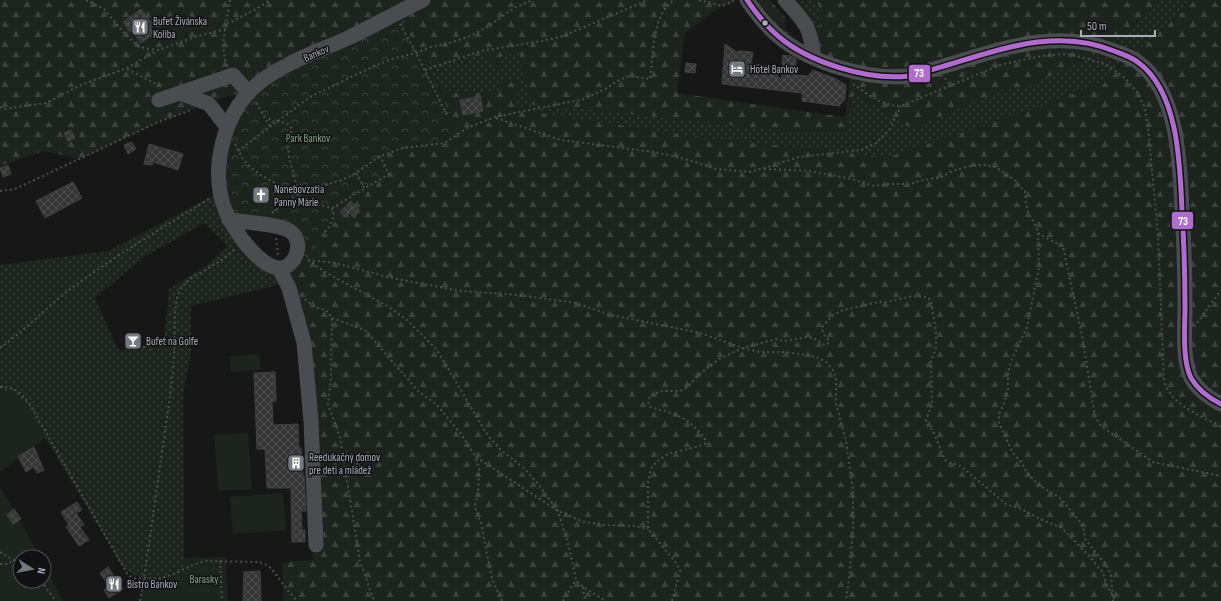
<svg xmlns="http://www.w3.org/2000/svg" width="1221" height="601" font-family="'Sofia Sans Condensed',sans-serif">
<defs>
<pattern id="grass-dots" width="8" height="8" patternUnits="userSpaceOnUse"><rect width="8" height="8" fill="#1d241e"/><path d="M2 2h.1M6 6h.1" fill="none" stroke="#3b413d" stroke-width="1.8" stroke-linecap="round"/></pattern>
<pattern id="forest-firs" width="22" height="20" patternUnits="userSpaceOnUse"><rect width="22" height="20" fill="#1d241e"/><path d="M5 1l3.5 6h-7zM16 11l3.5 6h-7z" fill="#3b413d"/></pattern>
<pattern id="park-crowns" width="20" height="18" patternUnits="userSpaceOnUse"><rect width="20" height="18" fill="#1d241e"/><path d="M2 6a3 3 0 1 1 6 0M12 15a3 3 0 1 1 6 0" fill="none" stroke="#3b413d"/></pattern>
<pattern id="building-cross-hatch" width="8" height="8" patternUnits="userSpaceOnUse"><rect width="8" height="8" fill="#353536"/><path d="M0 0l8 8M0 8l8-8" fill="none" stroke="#4f5051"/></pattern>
</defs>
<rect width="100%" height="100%" fill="#171717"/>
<path fill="url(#grass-dots)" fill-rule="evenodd" d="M796,0H816L821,11L820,28L812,27L810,17Z
M1161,0H1195L1101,83L1042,106L885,158L846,152L713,139L540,113L512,103L520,88L500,91L458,93L440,89L435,77L416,53L433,63L487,54L498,67L503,55L519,52L532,105L557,106L784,131H847L854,93L912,129L1002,90L1024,88L1126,32Z
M220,192L222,201L281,284L191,306V353L183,395L184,569C162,581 145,583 124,569L27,407L17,395L0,391V265L108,251ZM205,223L227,246L207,265L169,289L164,341L119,351L95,298L145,256Z"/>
<path fill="url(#forest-firs)" d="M0,0H736L722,6L685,33L677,93L845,117L851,71L814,58L747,0H770L786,18L785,29L800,42L815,48L812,27H820L821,11L816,0H1161L1126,32L1080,62L1024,88L1002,90L912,129L854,93L847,131H784L557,106L532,105L519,52L503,55L498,67L492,68L487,54L433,63L416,53L401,11L248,92L225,97L156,123L80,159L44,151L0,166Z
M1195,0H1221V601H284L282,562L313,560L304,394L300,343L276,268L296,254L308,259L332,208L389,174L380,156L403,148L445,143L457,135L440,89L458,93L500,91L501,81L511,79L520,83V88L512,103L540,113L713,139L846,152L885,158L1042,106L1101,83Z"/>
<path fill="url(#park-crowns)" d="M401,11L416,53L435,77L457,135L445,143L403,149L380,155L389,174L332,208L334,216L308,260L296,254L297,242L225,211L217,171L248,92Z"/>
<path fill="#1d241e" d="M260,354L261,370L231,372L230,356Z
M0,391L17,395L27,407L45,438L0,472Z
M248,433L252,489L218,491L214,435Z
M0,486L40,557H20V581H44V565L63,601H0Z
M283,493L286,530L233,534L230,497Z
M226,557L228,601H140L144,578C162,579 169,577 184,569V558Z"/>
<path fill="url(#building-cross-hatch)" stroke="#3f4043" d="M141,9L151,22V29L154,34L141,43L132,31L130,32L123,22Z
M725,44L737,52L739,51L753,52L751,64L770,66L781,80L783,55L791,56L796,59L795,75L808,76L813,70L834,78L846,85L845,99L839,106L802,101V93L722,84Z
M686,63L696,64L695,73L685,72Z
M480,96L483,111L463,115L460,100Z
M71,130L75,138L68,141L64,133Z
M132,142L136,149L128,154L124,145Z
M149,144L183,154L178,170L153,162L152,165L144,164Z
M8,165L11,174L3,177L0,168Z
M73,182L82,198L45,218L36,201Z
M262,190L267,198L261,202L256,194Z
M351,201L360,211L354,218L349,213L346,217L340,212Z
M136,335L138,346L130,348L128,337Z
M275,372L276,401H272L273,425L298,424L299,448H301L303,476H304L306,511H301L302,530H305V542H292L291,488H267L265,449H257L254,373Z
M34,447L44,470L37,473L34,467L26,472L18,456Z
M77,502L82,510L76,513L84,525L80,527L89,540L79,546L66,527L69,525L61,512Z
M14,509L21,519L13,524L7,515Z
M108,567L123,589L109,598L104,590L109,587L100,573Z
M260,571L261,601H243L244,572Z"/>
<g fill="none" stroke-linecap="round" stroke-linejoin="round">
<path stroke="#4d4e52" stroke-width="2" stroke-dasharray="2 3" stroke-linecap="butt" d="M86,0L104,9L125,34L139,47L156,50
M699,0L722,6L736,0
M227,24L258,8L270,0
M400,24L413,47L448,117
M227,66C219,45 227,21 230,0
M127,69L160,86
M425,70L481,51L542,41L563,36L648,0
M945,78L950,85
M853,84C868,94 881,106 901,106L1000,65L1022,60L1043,56L1063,54L1074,55L1107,65L1125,78L1137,92L1144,106L1148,126L1158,236L1164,381C1171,405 1200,415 1221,427
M256,103L270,126
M0,107L4,109L46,103L81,85L127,68L158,50L198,36L226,29
M269,118L273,123
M496,118L561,140L654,152L689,160L716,169L751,172L799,157L862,150L876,143L889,130L901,106
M277,121L288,124L292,129L288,146L289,157L298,191L297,195
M235,144L243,159L251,168L262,176L310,202L332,208L334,216L329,227L322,235
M238,151L310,97L374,66L395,58L416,53L431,47L456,41L472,35L487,27L514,8L533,0
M764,169L810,171L852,179L874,186L888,184H911L919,181L942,177L952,171L974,165H986L995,167L1016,181L1025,192L1026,204L1029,215L1036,226L1038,233L1039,267L1027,327L1011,362L1008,373V389L1005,401L999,414V423L1013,453L1021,462L1028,474L1039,485L1060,498L1083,525L1085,539L1107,566L1111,574L1113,601
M356,173L365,189
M0,191L15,189L156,123L191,110
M297,195L302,192L342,180L356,173L380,156L403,148L445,143L467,128L495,117L584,99L607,88L617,81L629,76L650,79C654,55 651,15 674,0
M332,208L389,174L380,156
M272,213L296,195
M1038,233L1063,247L1082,335L1095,416L1101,426L1153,462L1221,476
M276,238L278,255
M308,260L335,263L392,278L461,291L518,295L576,303L611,315L700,333L743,348L759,352H786L807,355L819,358L826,362L833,370L836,378V404L846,441L853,490V524L850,571L846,601
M308,260L325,272L389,307L407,320L437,350L488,436L502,451L524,468L539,485L558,511L569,547L576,580L583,587L606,601
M305,299L314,307L326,310L332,318L331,378L328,405L340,437L360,561L373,598L376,601
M332,318L365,330L419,392L437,405L461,434L476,457L558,511L584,522L605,525L635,526L648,529
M1197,323L1221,290
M140,346V348L174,340
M0,348C26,329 48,306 73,287C117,255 163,227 209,199
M0,387C16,387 20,392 29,403L128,575L136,579L144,578L158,579L172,575L193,565L205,561L258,562C261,563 264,564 267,565C278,573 285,591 298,601
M476,459L479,469L478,494L475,505L478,517L481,523L492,579L502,601
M0,552L20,564
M220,561L222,601
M0,564H6L15,560
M41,581L56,601
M583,587L585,601
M140,601L144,578L170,397L174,358L175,313L177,298L181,288L190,279L220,261L235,249
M563,601L576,580
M672,601L680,571L677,564L648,529V483L651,469L656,462L668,454L703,445L705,444L706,441C696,426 687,419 671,413C663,410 657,410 649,406L648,400L651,395L662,391H680L686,388L701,373L719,359L743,348L776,339L785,341L807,337L818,340L822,344L825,345L829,343L828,339L824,335L822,330L823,326L833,315L843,310L879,302H887L912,296L928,297L931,302L936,331V349L931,361L932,405L926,420L927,424L933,431L945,460L950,463L961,466L1007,505L1019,508L1040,519L1062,528L1090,557L1103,573L1107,586L1116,601"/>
<path stroke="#4b4c50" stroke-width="15" d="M747,0C756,13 766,26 778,36C808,62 868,81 909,76C923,73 937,68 951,64C1004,48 1060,28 1114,51C1122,54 1132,57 1139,63C1179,93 1180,166 1182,211C1184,243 1185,275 1185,307C1185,327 1182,360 1191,378C1198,390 1209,398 1221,404
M785,0C806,23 810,26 814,58
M180,93L209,104L227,127
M159,100L233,75L248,92
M229,220C243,222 277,224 288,230C299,235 300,249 294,259C276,287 243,242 234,227C220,206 216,180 220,155C233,78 285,66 348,38C373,26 398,12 423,0
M279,268L289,288L304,343L311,421L316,545"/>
<defs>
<path id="bus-1" d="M747,0C756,13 766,26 778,36C808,62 868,81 909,76C923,73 937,68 951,64C1004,48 1060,28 1114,51C1122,54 1132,57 1139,63C1179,93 1180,166 1182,211C1184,243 1185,275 1185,307C1185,327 1182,360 1191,378C1198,390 1209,398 1221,404"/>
</defs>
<use href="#bus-1" stroke="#111113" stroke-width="8"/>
<use href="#bus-1" stroke="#b06ccc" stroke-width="5"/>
</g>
<defs>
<symbol id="restaurant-square" viewBox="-11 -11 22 22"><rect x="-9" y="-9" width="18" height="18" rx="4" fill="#757880" stroke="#111113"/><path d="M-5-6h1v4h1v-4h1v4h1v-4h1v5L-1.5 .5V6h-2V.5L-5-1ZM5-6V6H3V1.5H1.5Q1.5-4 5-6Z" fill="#fff"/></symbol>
<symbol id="hotel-square" viewBox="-11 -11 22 22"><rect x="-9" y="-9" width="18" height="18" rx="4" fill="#757880" stroke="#111113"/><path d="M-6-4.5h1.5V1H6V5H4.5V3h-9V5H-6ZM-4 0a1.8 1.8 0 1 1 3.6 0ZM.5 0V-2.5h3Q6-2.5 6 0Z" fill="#fff"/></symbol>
<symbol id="church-square" viewBox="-11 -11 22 22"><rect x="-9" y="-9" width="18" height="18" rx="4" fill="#757880" stroke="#111113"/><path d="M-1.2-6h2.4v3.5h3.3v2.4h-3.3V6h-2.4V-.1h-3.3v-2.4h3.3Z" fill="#fff"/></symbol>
<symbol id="bar-square" viewBox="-11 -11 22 22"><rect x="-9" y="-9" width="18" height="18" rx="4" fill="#757880" stroke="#111113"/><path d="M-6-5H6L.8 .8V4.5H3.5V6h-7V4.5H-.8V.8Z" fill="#fff"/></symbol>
<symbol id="building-square" viewBox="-11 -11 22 22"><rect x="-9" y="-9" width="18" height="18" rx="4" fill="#757880" stroke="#111113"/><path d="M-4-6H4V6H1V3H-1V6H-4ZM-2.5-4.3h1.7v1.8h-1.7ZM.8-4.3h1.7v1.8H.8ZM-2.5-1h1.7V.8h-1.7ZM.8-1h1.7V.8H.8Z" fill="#fff"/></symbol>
</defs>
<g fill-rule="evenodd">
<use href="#restaurant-square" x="130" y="17" width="20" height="20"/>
<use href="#hotel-square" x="727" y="59" width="20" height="20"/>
<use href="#church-square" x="251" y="185" width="20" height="20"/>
<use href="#bar-square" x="123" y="331" width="20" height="20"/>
<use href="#building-square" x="286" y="453" width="20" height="20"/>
<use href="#restaurant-square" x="104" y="574" width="20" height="20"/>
</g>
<circle fill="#a8adb8" stroke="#111113" stroke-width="1.5" cx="765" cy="23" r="3.5"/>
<g text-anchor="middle" stroke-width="3" stroke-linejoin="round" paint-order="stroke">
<g font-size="11" fill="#a8adb8" stroke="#111113" text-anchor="start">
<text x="153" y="25">Bufet Živánska<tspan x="153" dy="13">Koliba</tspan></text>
<text x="750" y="73">Hotel Bankov</text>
<text x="274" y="193">Nanebovzatia<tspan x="274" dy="13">Panny Márie</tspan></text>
<text x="146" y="345">Bufet na Golfe</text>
<text x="309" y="461">Reedukačný domov<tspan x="309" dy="13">pre deti a mládež</tspan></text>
<text x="127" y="588">Bistro Bankov</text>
</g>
<g font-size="11" fill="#a8adb8" stroke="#111113">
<text transform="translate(316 53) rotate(-24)" y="4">Bankov</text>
</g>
<g font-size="11" fill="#7fa381" stroke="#111113">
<text x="308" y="142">Park Bankov</text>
<text x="204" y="583">Barasky</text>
</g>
</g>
<g stroke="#111113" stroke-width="1.5">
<rect x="908" y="64" width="23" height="19" rx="4" fill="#b06ccc"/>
<rect x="1171" y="211" width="23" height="19" rx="4" fill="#b06ccc"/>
</g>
<g font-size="11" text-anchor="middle" font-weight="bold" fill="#fff">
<text x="919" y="77">73</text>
<text x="1183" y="225">73</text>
</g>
<g transform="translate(32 569) rotate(101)"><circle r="19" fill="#111113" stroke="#4d4f55"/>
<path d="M0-3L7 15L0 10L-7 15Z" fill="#757880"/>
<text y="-6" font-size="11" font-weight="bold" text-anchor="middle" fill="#a8adb8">N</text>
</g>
<path d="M1081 30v6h74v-6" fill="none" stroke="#a8adb8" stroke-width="2"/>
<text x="1087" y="30" font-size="12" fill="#a8adb8" stroke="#111113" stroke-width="3" paint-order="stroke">50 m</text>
</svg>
